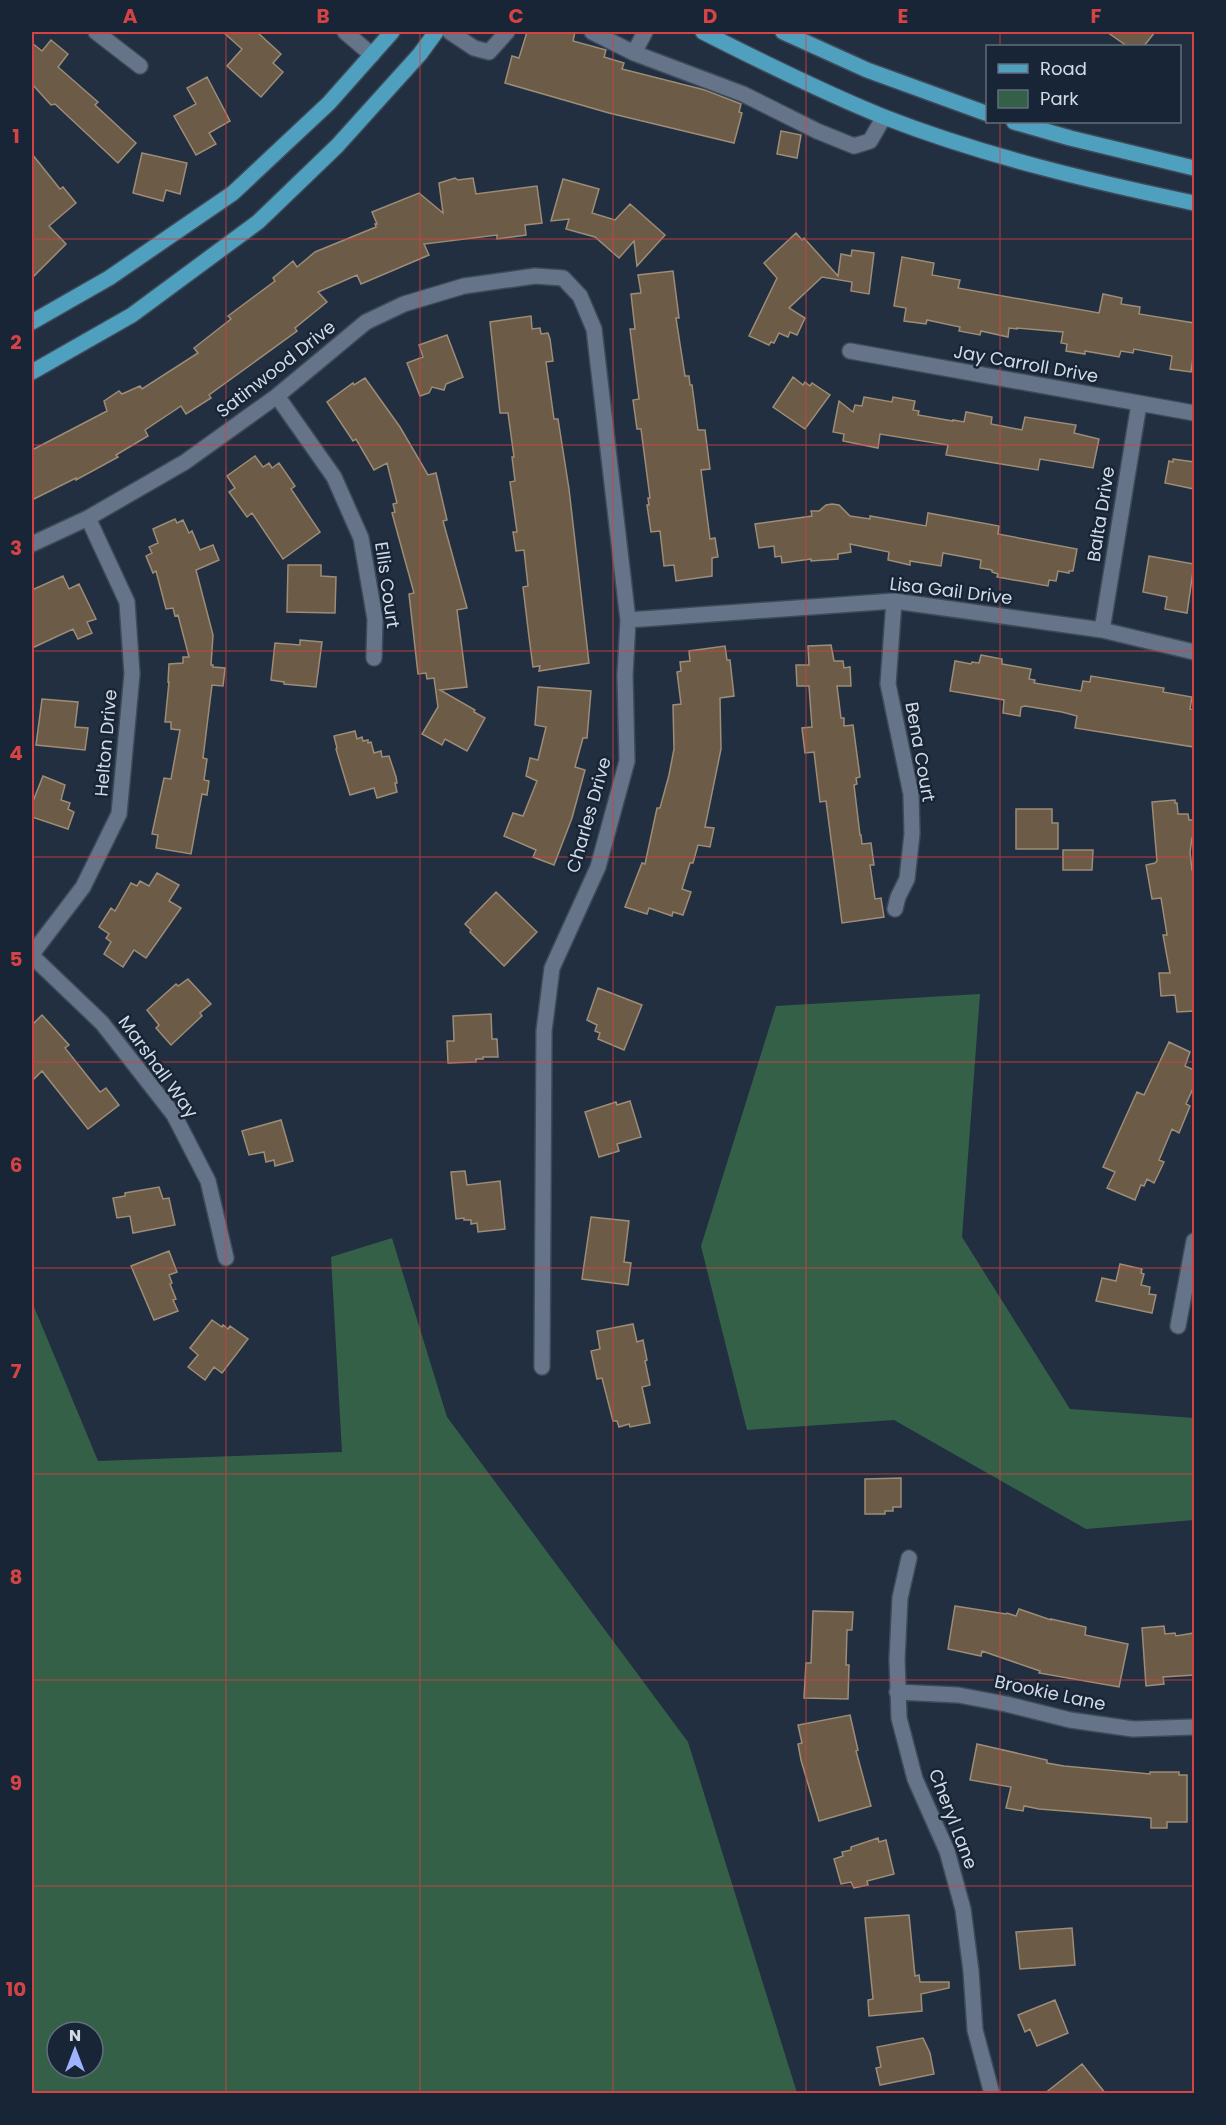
<svg xmlns="http://www.w3.org/2000/svg" width="1226" height="2125" font-family="Poppins,sans-serif">
<rect width="100%" height="100%" fill="#222f41"/>
<path fill="#356048" fill-rule="evenodd" d="M980,994L962,1237L1070,1409L1194,1418V1520L1086,1529L894,1420L747,1430L701,1246L776,1006Z
M392,1238L447,1417L688,1742L797,2093H32V1302L98,1461L342,1452L331,1257ZM57,2032H93V2068H57Z"/>
<path fill="#6b5b47" stroke="#9d8c76" stroke-width="1.5" d="M223,32H257L281,54L273,63L283,72L261,97L227,66L242,49Z
M527,32H575L573,41L606,50L604,57L624,63L622,69L705,90L741,104L739,112L742,113L734,143L609,113L505,83L512,56L519,58Z
M1107,32H1155L1144,46H1127Z
M51,40L68,54L58,67L98,102L95,105L136,143L118,163L55,104L51,105L32,84V43L42,51Z
M207,77L230,121L209,133L216,144L196,155L174,116L196,104L187,88Z
M781,131L801,135L797,158L777,154Z
M142,153L187,163L180,194L166,190L163,201L133,193Z
M32,154L60,189L63,187L76,203L49,226L66,244L32,278Z
M455,178L458,180L473,178L476,194L537,186L542,223L525,225L526,235L497,239V235L424,244L429,255L361,284L357,275L318,292L327,302L295,328L297,331L209,395L211,398L186,414L181,406L145,430L148,436L116,455L118,457L76,480V478L32,500V450L107,411L104,401L119,391L122,394L140,386L142,389L198,353L194,348L231,319L228,316L275,281L273,278L293,261L297,267L315,252L376,227L375,224H377L372,212L419,193L443,213L439,183Z
M563,179L599,189L592,213L615,220L630,204L665,235L637,266L634,241L619,258L595,237L566,229L569,219L551,221Z
M796,233L802,240L804,238L838,276L841,254L851,256L852,250L874,253L869,294L851,291L852,282L822,277L789,308L805,318L797,335L790,332L788,337L779,333L774,343L771,342L769,345L749,336L777,278L764,263Z
M902,257L934,263L932,275L960,280L958,288L1099,313L1103,294L1122,298L1121,304L1140,307L1139,314L1194,323V350L1191,372L1170,369L1172,356L1134,349L1133,353L1121,351L1119,357L1085,351V354L1066,351L1067,344L1061,343L1063,332L1017,328V329L1009,328L1008,337L981,331L980,335L959,331L960,327L927,320L926,324L904,321L906,308L894,306Z
M673,271L679,318H676L685,376H689L690,385H692L698,430H705L710,469L701,470L710,539L715,538L718,557L712,558V576L676,581L674,565L664,566L660,531L651,532L647,505H649L648,498H650L641,429H637L633,400L639,399L630,329H635L631,294L641,293L638,275Z
M531,316L532,329L540,328L541,334L548,333L550,339L553,361L546,362L554,419H558L569,489L589,663L539,671L540,666L533,667L529,637L523,587L528,586L524,550L516,551L513,532H517L510,482L515,481L512,457H514L508,413H500L490,322Z
M447,335L463,377L446,384L444,390L432,387L429,393L420,396L407,363L423,357L419,345Z
M793,377L803,385L805,382L810,386L812,383L830,395L805,429L773,407Z
M365,378L400,427L428,475L436,473L447,520L443,521L467,608L457,610L467,687L440,690L475,710L474,712L485,718L467,751L445,739L442,745L422,734L438,707L434,678L427,679L426,673L418,674L409,594L414,593L392,513L395,512L393,504L397,503L387,463L374,470L356,439L353,441L327,402L353,383L354,385Z
M864,397L892,402L893,397L915,401L913,410L919,411L918,415L953,421V420L964,422L966,412L992,417L991,424L1022,430L1025,417L1076,425L1074,433L1099,439L1093,468L1040,459L1038,470L995,463L946,455L948,445L880,434L878,448L843,441L844,434L833,432L839,401L853,412L855,405L862,406Z
M255,456L263,467L269,463L272,468L279,463L295,486L291,489L320,532L283,559L252,513L247,517L229,492L235,488L227,476Z
M1173,459L1194,462V489L1165,483L1169,461L1173,462Z
M832,504L839,505L850,516L870,519V516L926,526L928,513L999,526L998,534L1077,549L1073,571H1069V573L1058,571L1056,581L1049,580L1048,586L997,577L998,574L992,572V570L980,568L981,560L943,553L941,566L910,561V565L888,560L889,552L850,544L851,552L838,554V559L811,561V559L782,563L781,556L775,557L774,546L759,548L755,524L812,516L811,511H819L826,505Z
M175,519L177,523L183,520L189,533L192,531L200,550L213,545L219,560L196,570L213,635L211,665H213V667L225,668L223,686L212,685L203,758L207,759L204,780L209,781L207,795L202,794L191,854L156,848L158,835L152,834L164,778L171,779L180,730L171,729V722H165L169,682H168L169,664L183,663V657H189L178,615L175,616L173,608L166,609L156,571L153,573L146,556L152,553L149,547L158,543L153,529Z
M1149,556L1194,564L1187,613L1165,609L1167,597L1143,592Z
M288,565H321V576L336,577L335,613L287,612Z
M63,576L69,589L79,584L96,619L87,622L92,633L78,639L73,629L32,648V590Z
M300,640L322,642L316,687L284,684V682L271,680L275,643L300,645Z
M831,645L834,661H843L844,668L850,667L851,686H837L841,718H844V726L853,725L860,777L856,778L857,784L854,785L860,835H861L862,844L871,843L874,865H870L875,899L881,898L884,917L842,923L826,801L820,802L814,752L805,753L802,728L812,727L809,686H797L796,665H809L808,646Z
M725,646L727,660H730L734,696L720,698L721,749L705,827L714,828L710,847L698,845L693,863H690L682,889L691,892L683,915L673,912L672,916L649,908L647,914L625,907L642,863L645,864L657,808H660L669,775L674,749L673,705L681,704L677,672L681,671L680,662L690,661L689,651Z
M981,655L1002,659V664L1031,669L1029,679L1035,680L1034,683L1081,691L1083,681L1090,682L1091,676L1164,688L1163,692L1192,697L1190,709L1194,710V747L1075,728L1077,716L1062,712L1025,706L1021,707L1020,716L1003,713L1004,700L950,691L955,661L971,664L972,662L979,663Z
M538,687L591,691L587,738H583L575,767L585,770L572,818L554,865L533,857L536,850L504,836L513,813L523,816L537,781L526,776L530,758L538,760L546,727L535,725Z
M42,699L78,702L75,727L88,728L85,750L36,745Z
M355,731L357,739L362,737L363,741L368,740V743L371,742L374,753L381,751L382,757L389,756L396,777L397,783H395L397,792L377,798L374,788L350,795L336,749L337,748L334,736Z
M43,776L65,785L61,800L70,803L68,809L74,812L68,829L32,817V804Z
M1175,800V803H1177L1178,814H1188L1189,820H1194V838H1192L1190,852L1192,870L1194,869V1011L1177,1012L1175,995L1161,996L1159,973H1170L1163,935H1167L1161,898L1152,899L1146,865L1155,863L1157,861L1152,802Z
M1016,809H1052V823H1058V849H1016Z
M1063,850H1093L1092,870H1063Z
M157,873L179,885L169,901L181,908L146,958L134,950L123,967L104,954L111,942L106,938L109,934L99,927L111,908L115,911L131,883L137,886L140,881L149,886Z
M496,892L537,932L504,966L470,932L471,930L465,924Z
M188,979L211,1004L200,1013L202,1016L171,1045L156,1028L159,1025L147,1010L176,984L178,986Z
M598,988L642,1005L624,1050L598,1039L600,1033L595,1031L597,1025L587,1020Z
M491,1014L492,1039H497L498,1057H483V1059H476V1062L448,1063L447,1041H454L453,1016Z
M42,1015L69,1045L65,1048L100,1092L106,1088L119,1105L88,1129L42,1071L32,1081V1025Z
M1169,1042L1190,1052L1185,1066L1194,1070V1086L1186,1104L1190,1106L1179,1133L1172,1129L1159,1160L1164,1162L1154,1183L1147,1179L1144,1186L1141,1185L1135,1200L1107,1188L1115,1172L1103,1167L1137,1092L1144,1095Z
M630,1101L641,1137L617,1144L619,1151L599,1157L585,1112L616,1102L617,1105Z
M281,1120L293,1161L275,1166L274,1160L266,1162L264,1152L249,1155L242,1131Z
M465,1171L467,1185L500,1181L505,1229L478,1232L477,1223L471,1224V1220H464V1218L456,1219L451,1172Z
M159,1187L163,1199L169,1198L175,1225L133,1233L130,1216L117,1218L113,1198L125,1196V1193Z
M591,1217L629,1221L624,1262L631,1263L628,1285L582,1279Z
M169,1251L177,1272L169,1275L172,1283L170,1284L176,1299L173,1300L178,1311L154,1320L131,1266Z
M1120,1264L1142,1269L1141,1273L1144,1274L1141,1285L1150,1287L1149,1294L1156,1295L1152,1313L1096,1301L1102,1278L1116,1281Z
M212,1320L222,1327L223,1325L228,1329L230,1326L248,1339L222,1373L214,1367L205,1380L188,1367L198,1355L190,1348Z
M633,1324L637,1342L643,1340L647,1360L645,1361L650,1385L642,1387L650,1423L630,1427L629,1424L619,1427L617,1421H613L602,1378L597,1379L591,1351L600,1349L597,1331Z
M901,1478V1507H893V1511H885V1514H865V1479Z
M955,1606L1006,1614L1007,1613L1016,1616L1019,1609L1051,1620V1619L1086,1627L1085,1635L1128,1644L1119,1687L1039,1673L1040,1671L982,1651L981,1656L948,1649Z
M813,1611L853,1612L852,1630H847L846,1665H849L848,1699L804,1698L806,1663H811Z
M1164,1626L1165,1634L1175,1633L1176,1636L1194,1633V1675L1163,1677L1164,1684L1146,1686L1142,1628Z
M850,1715L858,1750L856,1751L871,1806L819,1821L801,1760L798,1744L802,1743L798,1725Z
M977,1744L1047,1760V1763L1064,1766L1150,1774V1772H1179V1775H1187V1822H1167V1828H1151V1818L1039,1809L1024,1806L1023,1811L1006,1808L1011,1787L970,1780Z
M878,1838L879,1842L886,1840L894,1874L867,1881L868,1885L854,1888L851,1882L841,1884L834,1859L843,1856L842,1852L851,1850V1847Z
M909,1915L915,1976L919,1975L920,1982H949V1988L921,1994L922,2011L869,2016L868,2000L873,1999L865,1918Z
M1072,1928L1075,1965L1020,1969L1016,1932Z
M1055,2000L1068,2033L1037,2046L1030,2029L1025,2032L1018,2015Z
M923,2038L930,2053L934,2074L880,2085L876,2068L881,2067L877,2047Z
M1082,2064L1106,2094H1044Z"/>
<g fill="none" stroke-linecap="round" stroke-linejoin="round">
<defs>
<path id="minor" d="M96,32L140,66
M345,32L372,55
M450,32L474,48L489,52L507,32
M592,32L634,53L743,94L817,131L854,146L870,141L884,117
M634,53L645,32
M850,351L1194,413
M277,396L334,477L361,538L375,619L374,658
M32,544L88,518L185,462L277,396L366,322L404,304L464,286L535,276L563,278L580,296L594,329L628,620L625,675L627,761L598,867L552,968L544,1031L542,1367
M894,601L888,684L911,794L912,834L907,879L898,897L895,909
M628,620L894,601L1102,630L1194,652
M1102,630L1139,404
M32,954L83,887L119,814L132,674L127,602L88,518
M32,956L102,1023L174,1115L208,1181L226,1258
M1178,1326L1194,1241
M909,1558L900,1598L897,1659L899,1718L915,1779L947,1851L963,1909L971,1971L975,2030L992,2094
M897,1692L958,1695L1006,1704L1070,1720L1133,1729L1194,1727"/>
<path id="major" d="M703,32C762,62 822,92 884,117C984,156 1090,181 1194,203
M783,32L867,70L988,114
M1014,122L1070,138L1194,168
M32,322L109,278L233,193L329,103L392,32
M32,372L132,315L258,222L337,146L420,54L436,32"/>
</defs>
<use href="#minor" stroke="#3f4a59" stroke-width="18"/>
<use href="#major" stroke="#3f4a59" stroke-width="18"/>
<use href="#minor" stroke="#657489" stroke-width="15"/>
<use href="#major" stroke="#4fa0be" stroke-width="15"/>
</g>
<path fill="none" stroke="#d54344" stroke-width="1.5" stroke-opacity="0.55" d="M226,32V2094M420,32V2094M613,32V2094M806,32V2094M1000,32V46M1000,122V2094M32,239H1194M32,445H1194M32,651H1194M32,857H1194M32,1062H1194M32,1268H1194M32,1474H1194M32,1680H1194M32,1886H1194"/>
<g text-anchor="middle" stroke-width="5" stroke-linejoin="round" paint-order="stroke">
<g font-size="18" fill="#d2dae6" stroke="#182536">
<text transform="translate(1026 364) rotate(10)" y="6">Jay Carroll Drive</text>
<text transform="translate(276 369) rotate(-38)" y="6">Satinwood Drive</text>
<text transform="translate(1101 514) rotate(-81)" y="6">Balta Drive</text>
<text transform="translate(387 585) rotate(82)" y="6">Ellis Court</text>
<text transform="translate(951 591) rotate(7)" y="6">Lisa Gail Drive</text>
<text transform="translate(106 743) rotate(-85)" y="6">Helton Drive</text>
<text transform="translate(920 752) rotate(80)" y="6">Bena Court</text>
<text transform="translate(589 815) rotate(-74)" y="6">Charles Drive</text>
<text transform="translate(158 1067) rotate(54)" y="6">Marshall Way</text>
<text transform="translate(1050 1693) rotate(12)" y="6">Brookie Lane</text>
<text transform="translate(953 1819) rotate(69)" y="6">Cheryl Lane</text>
</g>
</g>
<rect width="1226" height="2125" fill="none" stroke="#182536" stroke-width="66"/>
<rect x="986" y="45" width="195" height="78" fill="#182536" stroke="#626d7c" stroke-width="1.5"/>
<rect x="998" y="64" width="30" height="9" fill="#4fa0be" stroke="#626d7c" stroke-width="1.5"/>
<text x="1040" y="75" font-size="18" fill="#d2dae6">Road</text>
<rect x="998" y="90" width="30" height="18" fill="#356048" stroke="#626d7c" stroke-width="1.5"/>
<text x="1040" y="105" font-size="18" fill="#d2dae6">Park</text>
<g transform="translate(75 2050)"><circle r="28" fill="#182536" stroke="#626d7c" stroke-width="1.5"/>
<path d="M0-4.5L10 22L0 15L-10 22Z" fill="#9fb3fd"/>
<text y="-9" font-size="16" font-weight="bold" text-anchor="middle" fill="#d2dae6">N</text>
</g>
<rect x="33" y="33" width="1160" height="2059" fill="none" stroke="#d54344" stroke-width="2"/>
<g font-size="20" text-anchor="middle" font-weight="bold" fill="#d54344">
<text x="130" y="23">A</text>
<text x="323" y="23">B</text>
<text x="516" y="23">C</text>
<text x="710" y="23">D</text>
<text x="903" y="23">E</text>
<text x="1096" y="23">F</text>
<text x="16" y="143">1</text>
<text x="16" y="349">2</text>
<text x="16" y="555">3</text>
<text x="16" y="760">4</text>
<text x="16" y="966">5</text>
<text x="16" y="1172">6</text>
<text x="16" y="1378">7</text>
<text x="16" y="1584">8</text>
<text x="16" y="1790">9</text>
<text x="16" y="1996">10</text>
</g>
</svg>
